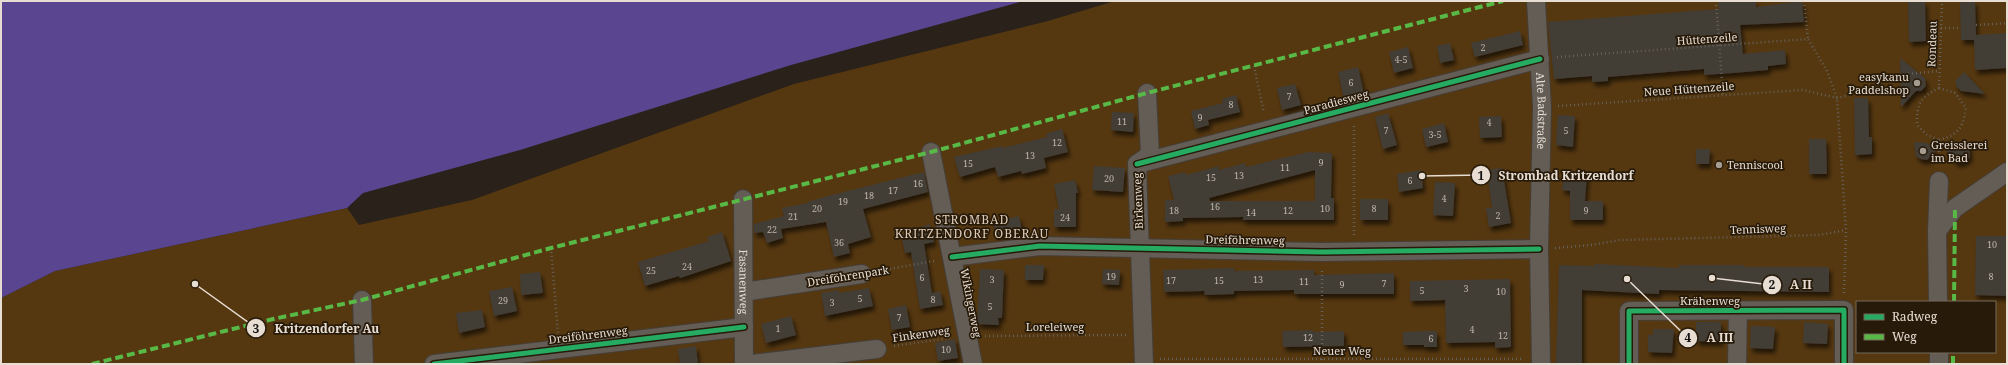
<svg xmlns="http://www.w3.org/2000/svg" width="2008" height="365" font-family="'Noto Serif',serif">
<defs>
<filter id="shadow"><feDropShadow dx="2.5" dy="4.5" stdDeviation="2" flood-color="#0009"/></filter>
</defs>
<rect width="100%" height="100%" fill="#2a221a"/>
<path fill="#563810" fill-rule="evenodd" d="M1115,1H2007V364H1V298L55,271L347,208L359,225L472,200L794,84L1048,21ZM1857,302H1995V352H1857Z"/>
<path fill="#5a4590" d="M1,1H1023L791,65L520,150L363,193L347,208L55,271L1,298Z"/>
<path fill="#433c35" fill-rule="evenodd" filter="url(#shadow)" d="M1718,1H1756V7L1802,1L1804,22L1740,25L1743,54L1785,50L1786,64L1768,66V70L1733,73L1704,75V69L1608,77V81L1592,82V76L1554,79L1548,22L1719,9Z
M1908,1H1925L1926,41L1909,42Z
M1960,1H1975L1976,35L2007,33V68L1975,70L1974,40H1961Z
M1520,31L1523,45L1475,57L1471,43Z
M1450,43L1454,60L1440,63L1437,46Z
M1408,47L1413,68L1394,73L1389,52Z
M1900,58L1925,78L1926,86L1921,91H1916L1901,107Z
M1358,67L1364,94L1344,99L1338,72Z
M1964,72L1985,94L1961,91L1956,86V80Z
M1295,84L1301,105L1282,110L1277,88Z
M1236,95L1240,112L1208,120L1209,125L1195,129L1191,111L1223,103L1222,99Z
M1854,98H1868L1869,137H1872V154L1855,155Z
M1112,112L1134,113L1133,132L1111,130Z
M1388,113L1397,145L1383,149L1375,117Z
M1558,115L1575,116L1573,147L1556,145Z
M1501,116L1502,137L1480,138L1479,117Z
M1444,123L1448,142L1426,147L1422,129Z
M1062,129L1068,152L1044,158L1046,168L1022,174L1021,171L998,177L995,167L960,177L954,157L1002,146L1003,148L1047,137L1046,134Z
M1809,139H1826L1827,174H1809Z
M1914,142L1927,143L1936,151L1927,160L1920,159L1916,156Z
M1969,142L1970,157L1964,162L1957,163L1946,152L1956,143Z
M1696,149H1710L1709,164H1696Z
M1308,152L1332,153L1331,198H1334V220H1243V217L1183,218V221L1165,222V200H1174L1168,176L1185,172L1186,175L1219,166V170L1245,163L1246,167ZM1315,170V201H1210L1209,198Z
M1094,166L1125,168L1123,192L1092,190Z
M1502,168L1511,223L1489,227L1486,208H1492L1487,170Z
M1421,170L1423,188L1399,192L1397,174Z
M1564,171L1587,173L1585,201H1603V220H1570V191L1562,190Z
M924,172L928,192L863,209L871,237L848,244L850,253L834,257L826,222L781,229L783,238L767,243L763,232L754,233V224L784,216L782,208L808,203L807,202L832,195Z
M1075,180L1078,193H1076V227H1054V209H1059L1054,184Z
M1435,182L1455,183L1453,216L1433,215Z
M1360,199H1388V220H1360Z
M1019,216L1022,231L996,236L993,222Z
M930,224L934,242L924,244L932,293L940,291L943,305L920,309L911,252L905,253L901,234Z
M722,232L731,261L680,278L679,276L645,286L638,262L709,241L707,237Z
M1976,236H2007V296L1975,295Z
M1595,264L1679,268V265H1744V267H1829V292L1659,290V294L1582,290V364H1556L1559,265L1594,266Z
M1025,265H1044L1043,280H1025Z
M1234,268V271L1314,270V275L1394,273V294H1294V290L1234,291V294L1205,295L1204,291L1164,292L1163,270Z
M980,269L1004,270L1002,318H998L999,325L977,324Z
M1103,269L1120,270L1119,285L1102,284Z
M540,272L543,293L521,295L520,274Z
M1510,279L1511,347L1495,348V342L1446,343L1445,300L1410,301V281Z
M512,287L517,311L494,316L489,291Z
M869,288L873,306L825,316L821,293L839,290V293Z
M906,305L910,327L892,330L888,309Z
M482,310L485,327L459,333L456,313Z
M791,316L796,335L766,343L761,324Z
M1696,322H1721V342L1696,341Z
M1804,322L1828,324L1827,344L1803,343Z
M1751,326L1775,327L1773,349L1750,348Z
M1653,329H1674L1672,353L1648,352V335H1653Z
M1313,330V332L1344,331V346L1283,347L1282,331Z
M1424,331H1437V347H1424V345H1403V332Z
M955,339L958,358L938,361L935,343Z
M696,346L698,364H680L678,349Z"/>
<g fill="none" stroke-linecap="round" stroke-linejoin="round">
<defs>
<g id="minor">
<path id="s1" d="M1536,1L1542,107L1539,249L1541,364"/>
<path d="M931,152L973,364"/>
<path d="M1137,164L1540,59"/>
<path id="s2" d="M743,199L744,364"/>
<path d="M1937,231L1939,181"/>
<path d="M952,257L1040,246L1322,252L1539,249"/>
<path d="M744,292L862,274"/>
<path d="M362,300L364,364"/>
<path d="M1938,302L1937,231L1955,208L2007,172"/>
<path d="M1939,352V364"/>
<path d="M434,364L744,327"/>
<path d="M751,364L877,349"/>
<path d="M1144,364L1137,164L1150,155L1147,93"/>
<path d="M1629,364V311L1844,310V364"/>
<path d="M1737,364L1738,311"/>
</g>
</defs>
<use href="#minor" stroke="#453e37" stroke-width="20"/>
<path stroke="#66605a" stroke-width="2.5" stroke-dasharray="1 3" stroke-linecap="butt" d="M1716,1L1723,95
M1804,1L1808,39
M1976,25L2007,23
M1941,28H1961
M1557,57L1808,39L1827,71L1837,98L1846,230L1844,293
M1254,66L1264,113
M1939,88C1919,98 1917,104 1917,125L1927,135L1939,140
M1558,106L1803,90L1837,98L1881,87L1886,76L1939,71
M1939,164V140C1958,135 1963,128 1966,108L1955,93L1939,88L1942,1
M1354,235V124
M551,248L558,333
M1555,248L1591,245L1620,240L1819,235L1846,230
M878,271L934,261
M985,336L1126,335
M894,346L950,338
M1160,359H1523
M1322,364V268"/>
<use href="#minor" stroke="#635d56" stroke-width="18"/>
<path stroke="#58b947" stroke-width="4" stroke-dasharray="8 4" stroke-linecap="butt" d="M1954,302L1955,208
M92,364L273,319L362,300L551,248L931,152L1147,93L1503,1
M1953,364V352"/>
<defs>
<path id="cycleway" d="M1137,164L1540,59
M952,257L1040,246L1322,252L1539,249
M434,364L744,327
M1629,364V311L1844,310V364"/>
</defs>
<use href="#cycleway" stroke="#271a09" stroke-width="8"/>
<use href="#cycleway" stroke="#26ab63" stroke-width="5"/>
</g>
<g fill="#a59c92" stroke="#271a09" stroke-width="1.5">
<circle cx="1917" cy="83" r="4"/>
<circle cx="1923" cy="151" r="4"/>
<circle cx="1719" cy="165" r="4"/>
</g>
<g text-anchor="middle" stroke-width="3.5" stroke-linejoin="round" paint-order="stroke">
<g font-size="9" fill="#beb5ac">
<text x="1483" y="51">2</text>
<text x="1401" y="63">4-5</text>
<text x="1351" y="86">6</text>
<text x="1289" y="100">7</text>
<text x="1231" y="108">8</text>
<text x="1200" y="121">9</text>
<text x="1122" y="125">11</text>
<text x="1489" y="126">4</text>
<text x="1386" y="134">7</text>
<text x="1566" y="134">5</text>
<text x="1435" y="138">3-5</text>
<text x="1057" y="146">12</text>
<text x="1030" y="159">13</text>
<text x="1321" y="166">9</text>
<text x="968" y="167">15</text>
<text x="1285" y="171">11</text>
<text x="1239" y="179">13</text>
<text x="1211" y="181">15</text>
<text x="1109" y="182">20</text>
<text x="1410" y="184">6</text>
<text x="918" y="187">16</text>
<text x="893" y="194">17</text>
<text x="869" y="199">18</text>
<text x="1444" y="202">4</text>
<text x="843" y="205">19</text>
<text x="1215" y="210">16</text>
<text x="817" y="212">20</text>
<text x="1325" y="212">10</text>
<text x="1374" y="212">8</text>
<text x="1174" y="214">18</text>
<text x="1288" y="214">12</text>
<text x="1586" y="214">9</text>
<text x="1251" y="216">14</text>
<text x="1498" y="219">2</text>
<text x="793" y="220">21</text>
<text x="1065" y="221">24</text>
<text x="772" y="233">22</text>
<text x="839" y="246">36</text>
<text x="1992" y="248">10</text>
<text x="687" y="270">24</text>
<text x="651" y="274">25</text>
<text x="1111" y="280">19</text>
<text x="1991" y="280">8</text>
<text x="922" y="281">6</text>
<text x="992" y="283">3</text>
<text x="1258" y="283">13</text>
<text x="1171" y="284">17</text>
<text x="1219" y="284">15</text>
<text x="1304" y="285">11</text>
<text x="1384" y="287">7</text>
<text x="1342" y="288">9</text>
<text x="1466" y="292">3</text>
<text x="1422" y="294">5</text>
<text x="1501" y="295">10</text>
<text x="860" y="302">5</text>
<text x="933" y="303">8</text>
<text x="503" y="304">29</text>
<text x="832" y="306">3</text>
<text x="990" y="310">5</text>
<text x="899" y="321">7</text>
<text x="778" y="332">1</text>
<text x="1472" y="333">4</text>
<text x="1503" y="339">12</text>
<text x="1308" y="341">12</text>
<text x="1431" y="342">6</text>
<text x="946" y="353">10</text>
</g>
<g font-size="11" fill="#e7ddd3" stroke="#271a09">
<text transform="translate(1707 39) rotate(-4)" y="4">Hüttenzeile</text>
<text transform="translate(1932 44) rotate(-88)" y="4">Rondeau</text>
<text transform="translate(1689 89) rotate(-4)" y="4">Neue Hüttenzeile</text>
<text transform="translate(1336 102) rotate(-15)" y="4">Paradiesweg</text>
<text dy="4" stroke="none"><textPath href="#s1" startOffset="110">Alte Badstraße</textPath></text>
<text transform="translate(1138 201) rotate(-92)" y="4">Birkenweg</text>
<text transform="translate(1758 229) rotate(-2)" y="4">Tennisweg</text>
<text transform="translate(1245 240) rotate(1)" y="4">Dreiföhrenweg</text>
<text transform="translate(848 276) rotate(-9)" y="4">Dreiföhrenpark</text>
<text dy="4" stroke="none"><textPath href="#s2" startOffset="83">Fasanenweg</textPath></text>
<text x="1710" y="305">Krähenweg</text>
<text transform="translate(971 303) rotate(79)" y="4">Wikingerweg</text>
<text x="1055" y="331">Loreleiweg</text>
<text transform="translate(921 334) rotate(-8)" y="4">Finkenweg</text>
<text transform="translate(588 335) rotate(-7)" y="4">Dreiföhrenweg</text>
<text x="1342" y="355">Neuer Weg</text>
</g>
<g font-size="11" fill="#e7ddd3" stroke="#271a09" text-anchor="start">
<text x="1909" y="81" text-anchor="end">easykanu<tspan x="1909" dy="13">Paddelshop</tspan></text>
<text x="1931" y="149">Greisslerei<tspan x="1931" dy="13">im Bad</tspan></text>
<text x="1727" y="169">Tenniscool</text>
</g>
<g font-size="12" letter-spacing="1" fill="#dfccb8" stroke="#271a09">
<text x="972" y="224">STROMBAD<tspan x="972" dy="14">KRITZENDORF OBERAU</tspan></text>
</g>
</g>
<path fill="none" stroke="#e7ddd3" stroke-width="1.5" d="M1422 176L1481 175M1712 278L1772 285M195 284L256 328M1627 279L1688 338"/>
<g fill="#e7ddd3" stroke="#271a09" stroke-width="1.5">
<circle cx="1422" cy="176" r="4"/>
<circle cx="1712" cy="278" r="4"/>
<circle cx="195" cy="284" r="4"/>
<circle cx="1627" cy="279" r="4"/>
<circle cx="1481" cy="175" r="10"/>
<circle cx="1772" cy="285" r="10"/>
<circle cx="256" cy="328" r="10"/>
<circle cx="1688" cy="338" r="10"/>
</g>
<g font-size="12" text-anchor="middle" font-weight="bold" fill="#111">
<text x="1481" y="180">1</text>
<text x="1772" y="289">2</text>
<text x="256" y="333">3</text>
<text x="1688" y="342">4</text>
</g>
<g font-size="12" text-anchor="middle" font-weight="bold" fill="#e7ddd3" stroke="#271a09" stroke-width="3.5" stroke-linejoin="round" paint-order="stroke">
<text x="1566" y="180">Strombad Kritzendorf</text>
<text x="1801" y="289">A II</text>
<text x="327" y="333">Kritzendorfer Au</text>
<text x="1720" y="342">A III</text>
</g>
<rect width="2008" height="365" fill="none" stroke="#e7ddd3" stroke-width="4"/>
<rect x="1856" y="301" width="140" height="52" fill="#271a09" stroke="#74685a"/>
<rect x="1864" y="314" width="20" height="6" fill="#26ab63" stroke="#74685a"/>
<text x="1892" y="321" font-size="12" fill="#e7ddd3">Radweg</text>
<rect x="1864" y="334" width="20" height="6" fill="#58b947" stroke="#74685a"/>
<text x="1892" y="341" font-size="12" fill="#e7ddd3">Weg</text>
</svg>
